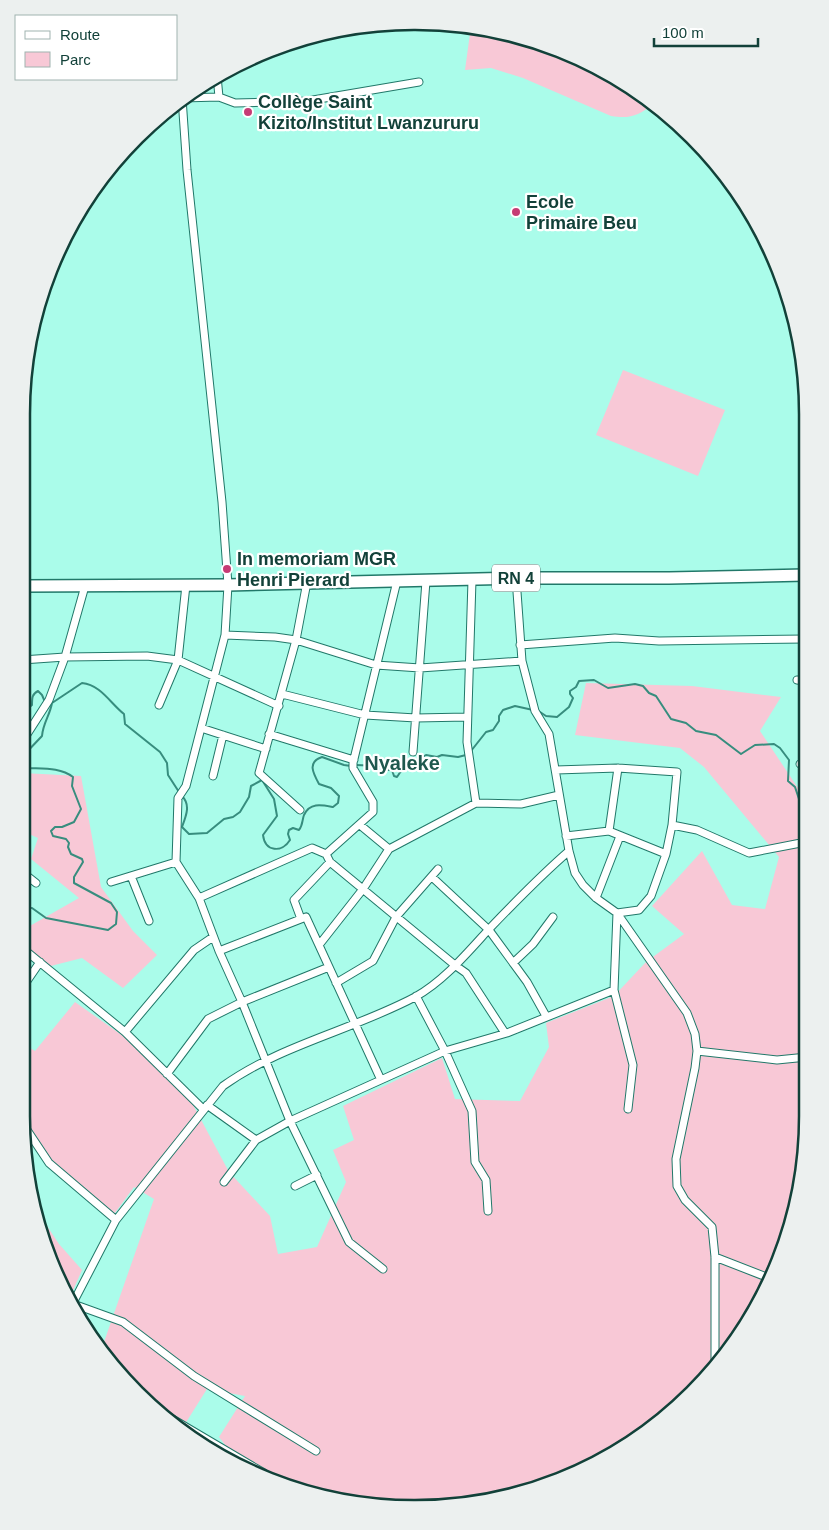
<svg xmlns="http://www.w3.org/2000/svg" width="829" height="1530" font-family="Arial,sans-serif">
<rect width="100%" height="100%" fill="#aafcea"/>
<path fill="#f8c8d6" d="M471,26L541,42L611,74L653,104C638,116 630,119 611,116L523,78L491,68L465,70Z
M623,370L725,410L698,476L596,435Z
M586,683L692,686L781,697L760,731L798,788L806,792L807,1141L794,1218L755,1312L674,1411L565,1479L441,1508L313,1495L253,1468L232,1454L219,1437L245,1396L207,1389L185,1424L165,1413L141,1389L136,1387L109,1361L104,1342L154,1199L134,1187L112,1217L33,1144L27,1150L21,1115V1043L35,1051L75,1002L126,1038L191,1101L229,1172L270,1216L278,1254L317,1247L346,1182L333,1150L354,1140L343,1106L442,1058L455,1099L520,1101L549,1047L546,1023L614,996L646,962L684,934L652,906L702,851L732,905L765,909L779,857L704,767L680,748L575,735Z
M22,773L81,776L101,887L133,931L157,955L123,988L82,958L43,968L21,953V931L79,898L31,859L38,838L22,831Z
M37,1211L59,1244L82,1270L71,1295L42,1242Z"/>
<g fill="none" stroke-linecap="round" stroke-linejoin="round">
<path stroke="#378d7e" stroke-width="2" d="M49,703H52L82,683C101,685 110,703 124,714L125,724L160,752L167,763L168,775L179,792
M22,710H26L32,705C32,698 32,694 38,691L42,695L45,702
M540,712L546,716L557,717L569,707L573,698L570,694V691L576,687L579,681L594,680L608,688L635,684L643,686L649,693L656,696L671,719L686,723L696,731L716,735L741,754L755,745L774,744L780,748L789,760L788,781L795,787L803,811L806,813
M471,751L486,732L493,730L499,721V716L503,710L515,706L533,710
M22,757L42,736C43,723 50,715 52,703
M356,765L380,766L386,770H392L394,776L397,777L401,771L426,755L437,757L442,755L458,757L466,755
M182,796C191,805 186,816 182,827L189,834L207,833L224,819L233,817L240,812L249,797L251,786L262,780L274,799L277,816L263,835C265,852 282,853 290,840L288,834L289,830L293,828L299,830C303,825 302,820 304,815C310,802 322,805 333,807L338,803L339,796L331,788L319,784C313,773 307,762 322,757L344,765L351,766
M21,920L28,908H32L46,918L108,930L116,924L117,912L111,903L74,883V877L83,862L82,859L71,854L68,847L69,843L66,839L53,836L51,831L55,827H62L74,822L81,809L72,786L73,777C60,767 42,769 26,768L22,764
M21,946L23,944L21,939"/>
<defs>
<path id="minor" d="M217,76L219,97
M182,98L187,170L222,502L228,585L225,635L186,786L178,798L176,862L199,898L219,951L242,1002L290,1121L349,1242L383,1269
M182,98L219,97L235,103L307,101L419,82
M516,578L522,661L535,711L549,734L569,851L575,873L583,885L596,898L617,913L687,1013L695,1034L697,1051L695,1068L676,1159L677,1186L685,1200L712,1227L715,1257V1361
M472,580L467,742L476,803
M397,581L353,763V768L373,802V812L326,854L330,862L456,966L466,973L505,1033
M225,635L275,637L296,640L376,665L420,668L522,661
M520,645L615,638L659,641L805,639
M22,660L65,657L147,656L178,660L279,706
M797,680L805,681
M282,694L365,715L416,718L467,717
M159,705L178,660L186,585
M201,728L266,749
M269,734L354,760
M22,742L49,700L65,657L85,586
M413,752L426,581
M800,764L806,765
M556,770L618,768L677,772L672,825L666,854L651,896L639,910L617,913L614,990L633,1065L628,1109
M213,776L223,735
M300,810L259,773L296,640L307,582
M360,825L389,849
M672,825L697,830L749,853L806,842
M609,831L618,768
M566,836L609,831L666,854
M22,872L36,883
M131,876L149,921
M432,877L489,930L527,982L546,1016
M111,882L176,862
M199,898L312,848L326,854
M596,898L620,836
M301,919L294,900L330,862
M319,945L363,889L389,849L476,803L521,804L559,795
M21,947L125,1032L203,1109
M219,951L306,917L381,1080
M513,963L533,944L553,917
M336,983L373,961L396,917L438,869
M416,996L445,1051L472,1111L475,1162L486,1180L488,1211
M21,1002L27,981L40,962
M125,1032L194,950L213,937
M697,1051L777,1060L807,1057
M167,1074L208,1019L242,1002L329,967
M207,1105L256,1140
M23,1124L49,1163L116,1220
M224,1182L256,1140L290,1121L445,1051L507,1033L614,990
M295,1186L317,1175
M715,1257L769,1278
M74,1301L116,1220L223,1086C280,1045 353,1030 415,997C444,981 468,952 490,928C516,901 540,876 569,851
M76,1305L123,1322L194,1376L316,1451
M169,1417L264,1473"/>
<path id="trunk" d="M22,586L228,585L516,578H669L805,575"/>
</defs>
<use href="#minor" stroke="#217869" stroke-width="9"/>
<use href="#trunk" stroke="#217869" stroke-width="14"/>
<use href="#minor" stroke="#fff" stroke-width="7"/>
<use href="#trunk" stroke="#fff" stroke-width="11"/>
</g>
<g fill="#c63c75" stroke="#fff" stroke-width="2">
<circle cx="248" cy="112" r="5"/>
<circle cx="516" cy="212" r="5"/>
<circle cx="227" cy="569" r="5"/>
</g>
<g text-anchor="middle" stroke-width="4.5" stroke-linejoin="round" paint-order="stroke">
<rect fill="#fff" stroke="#597a74" stroke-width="1" x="492" y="564.5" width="48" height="27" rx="4"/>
<g font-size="16" font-weight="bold" fill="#124139">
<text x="516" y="584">RN 4</text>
</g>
<g font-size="18" font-weight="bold" fill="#124139" stroke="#fff" text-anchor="start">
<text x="258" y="108">Collège Saint<tspan x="258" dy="21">Kizito/Institut Lwanzururu</tspan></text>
<text x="526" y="208">Ecole<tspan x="526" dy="21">Primaire Beu</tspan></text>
<text x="237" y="565">In memoriam MGR<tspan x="237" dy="21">Henri Pierard</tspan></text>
</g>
<g font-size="20" font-weight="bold" fill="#1f584e" stroke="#fff">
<text x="402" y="770">Nyaleke</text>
</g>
</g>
<path d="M0 0H829V1530H0ZM414 30H415A384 384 0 0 1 799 414V1116A384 384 0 0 1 415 1500H414A384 384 0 0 1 30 1116V414A384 384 0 0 1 414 30Z" fill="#ecf0ef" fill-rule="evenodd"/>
<path fill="none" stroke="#124139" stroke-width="2.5" d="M414 30H415A384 384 0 0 1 799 414V1116A384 384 0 0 1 415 1500H414A384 384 0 0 1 30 1116V414A384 384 0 0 1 414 30Z"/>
<rect x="15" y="15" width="162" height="65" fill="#ffffff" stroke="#a0b3b0"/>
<rect x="25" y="31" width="25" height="8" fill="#ffffff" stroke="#a0b3b0"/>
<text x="60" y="40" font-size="15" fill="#124139">Route</text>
<rect x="25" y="52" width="25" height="15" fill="#f8c8d6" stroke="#a0b3b0"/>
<text x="60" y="65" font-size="15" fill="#124139">Parc</text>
<path d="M654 38v8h104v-8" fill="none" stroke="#124139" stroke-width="2.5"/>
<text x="662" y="38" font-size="15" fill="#124139" stroke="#ffffff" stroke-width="4" paint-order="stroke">100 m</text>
</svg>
